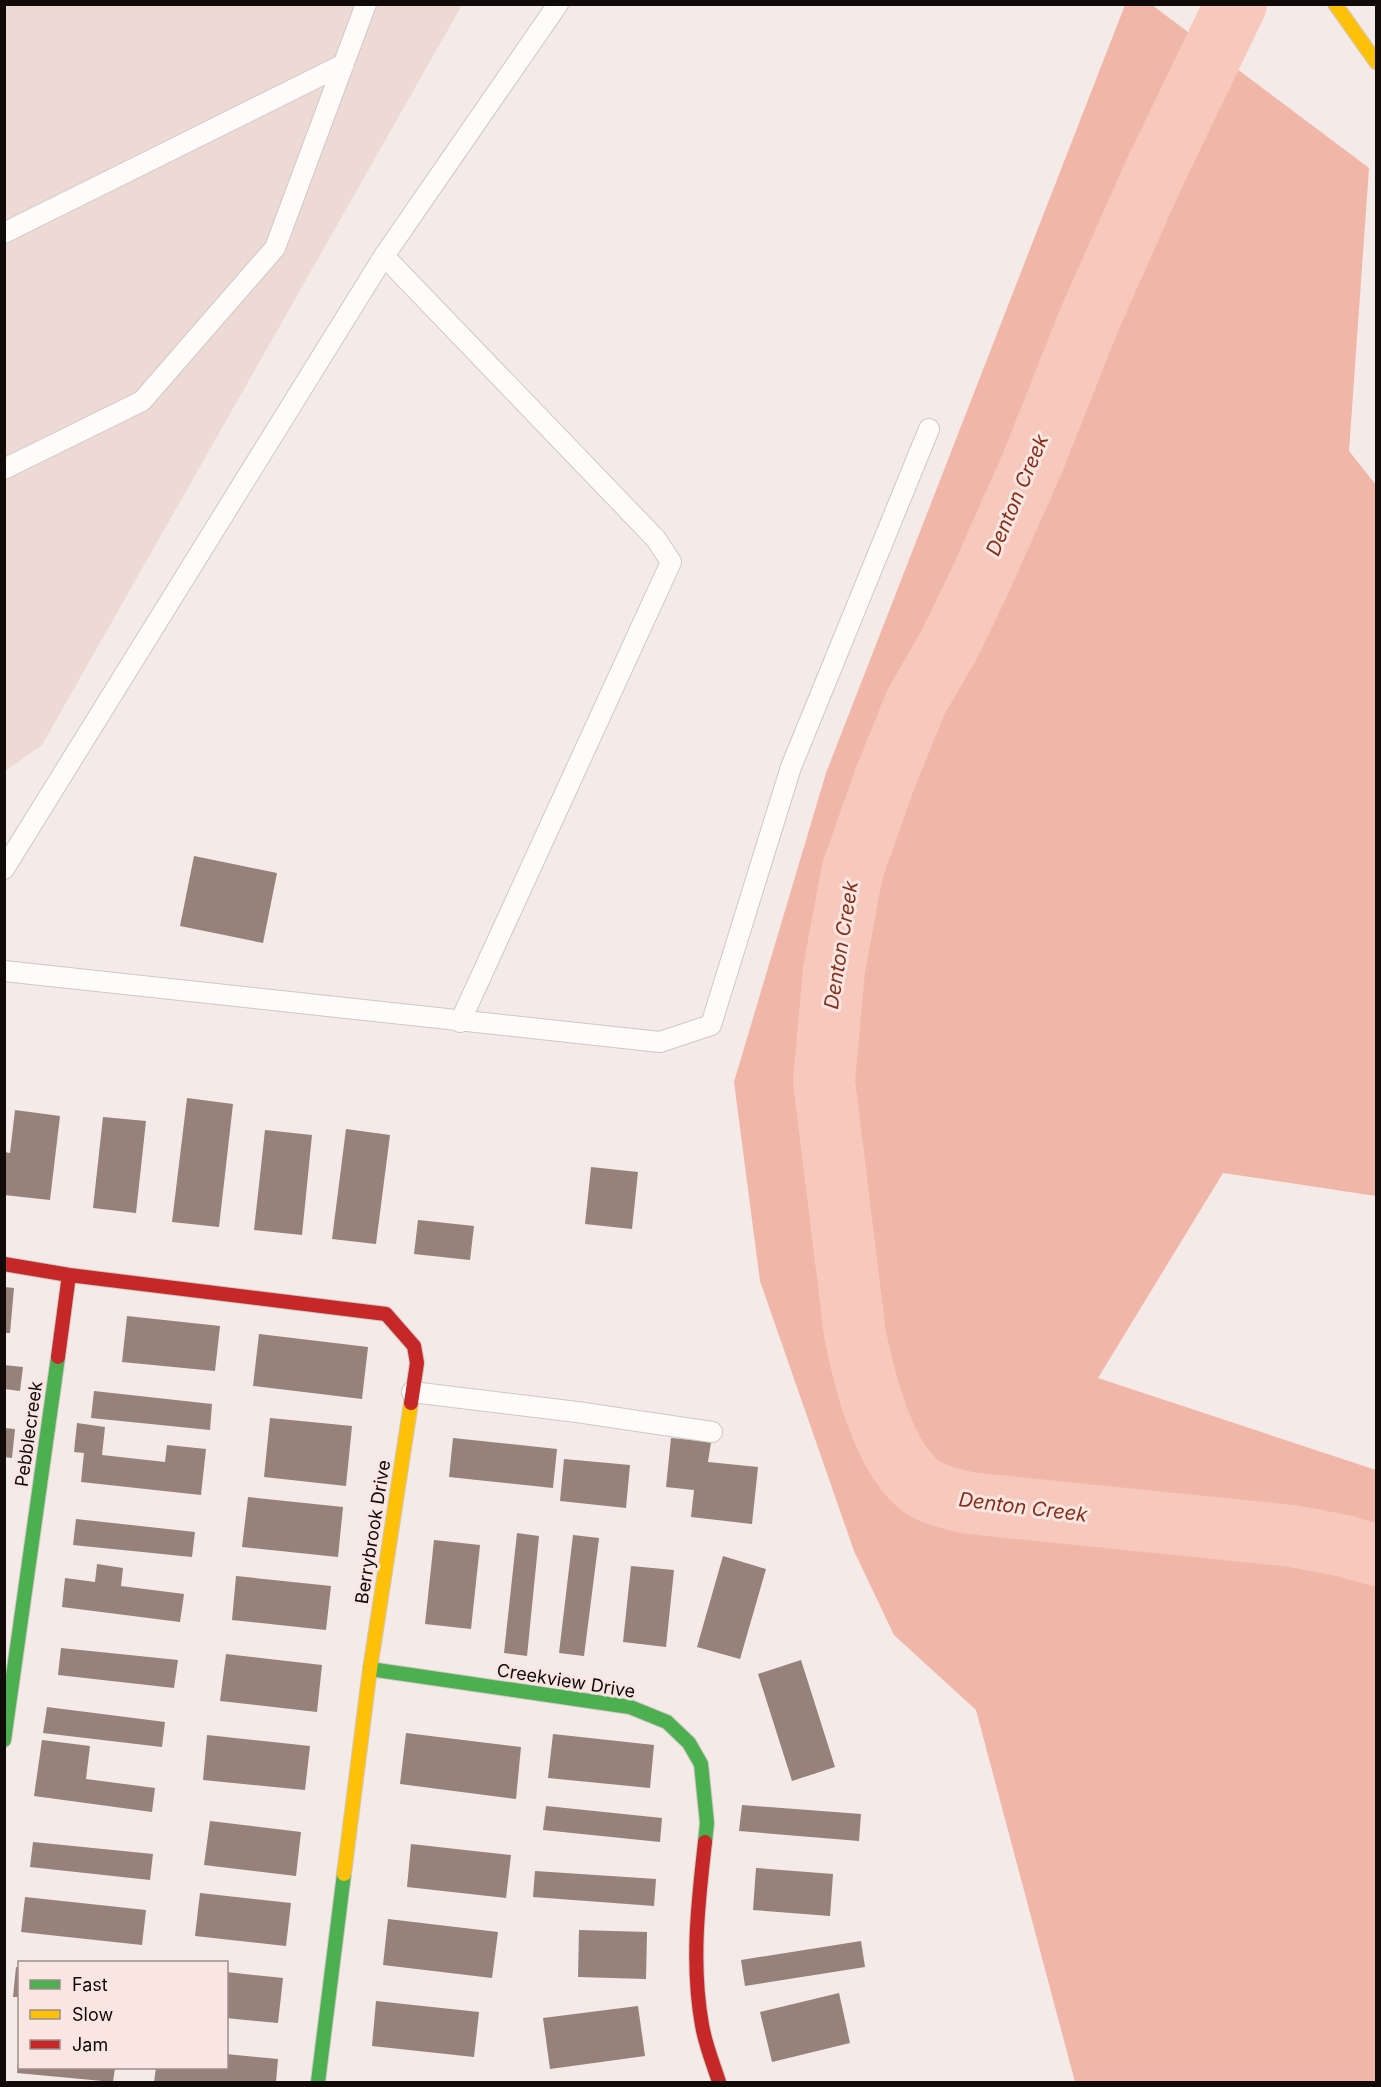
<svg xmlns="http://www.w3.org/2000/svg" width="1381" height="2087" font-family="Inter,sans-serif">
<rect width="100%" height="100%" fill="#f4eae7"/>
<path fill="#eddad5" d="M5,5H462L42,745L5,771Z"/>
<path fill="#f0b6a7" d="M1125,5H1152L1369,168L1349,451L1376,485V1196L1223,1173L1098,1378L1376,1470V2082H1075L976,1710L894,1635L854,1551L760,1281L734,1082L826,773Z"/>
<g fill="none" stroke-linecap="round" stroke-linejoin="round">
<path stroke="#f7c8bc" stroke-width="62" d="M1236,4L1153,176L1090,318L1032,464L980,581L949,645L916,702L884,781L852,872L834,970L824,1081L855,1334C864,1378 882,1452 917,1483C930,1495 952,1499 969,1503L1292,1536L1345,1546L1376,1555"/>
</g>
<path fill="#96817b" d="M194,856L277,873L263,943L180,926Z
M187,1098L233,1104L219,1227L172,1222Z
M15,1110L60,1116L50,1200L4,1195V1152L10,1153Z
M103,1117L146,1121L136,1213L93,1208Z
M346,1129L390,1135L376,1244L332,1239Z
M265,1130L312,1135L302,1235L254,1230Z
M591,1167L638,1172L632,1229L585,1224Z
M418,1220L474,1226L470,1260L414,1254Z
M4,1287L14,1288L10,1333H4Z
M127,1316L220,1326L215,1371L122,1362Z
M259,1334L368,1347L362,1399L253,1386Z
M4,1365L23,1367L20,1391L4,1389Z
M94,1391L212,1404L210,1430L91,1418Z
M270,1418L352,1426L346,1486L264,1477Z
M77,1423L105,1427L102,1455L165,1462L167,1445L206,1449L201,1495L81,1482L84,1453L74,1452Z
M4,1428L15,1429L12,1458L4,1457Z
M453,1438L557,1449L553,1488L449,1477Z
M671,1438L711,1442L708,1462L758,1467L752,1524L691,1517L694,1490L666,1487Z
M564,1459L630,1465L626,1508L560,1501Z
M248,1497L343,1507L338,1557L242,1547Z
M76,1519L195,1532L192,1557L73,1545Z
M517,1533L539,1536L527,1656L504,1653Z
M573,1535L599,1538L584,1656L559,1653Z
M434,1540L480,1545L471,1629L425,1624Z
M723,1556L766,1569L740,1659L697,1647Z
M97,1564L123,1568L121,1586L184,1594L180,1622L62,1607L65,1578L95,1582Z
M631,1566L674,1570L666,1647L623,1642Z
M236,1576L331,1586L326,1630L232,1620Z
M61,1648L178,1660L174,1688L58,1675Z
M226,1654L322,1665L317,1712L220,1701Z
M801,1660L835,1767L792,1781L758,1674Z
M47,1707L165,1722L162,1747L43,1733Z
M406,1733L521,1747L516,1799L400,1784Z
M553,1734L654,1745L650,1788L548,1778Z
M207,1735L310,1746L305,1790L203,1780Z
M42,1740L90,1746L86,1779L155,1788L152,1812L34,1796Z
M742,1805L861,1814L859,1841L739,1831Z
M546,1806L662,1818L660,1842L543,1830Z
M210,1821L301,1832L296,1876L204,1865Z
M33,1842L153,1854L150,1880L30,1867Z
M411,1844L511,1855L506,1898L407,1887Z
M756,1868L833,1874L830,1916L753,1910Z
M535,1871L656,1879L654,1906L533,1897Z
M200,1893L291,1903L286,1946L195,1936Z
M25,1897L146,1910L142,1945L21,1932Z
M388,1919L498,1932L492,1978L383,1965Z
M579,1930L647,1932L646,1979L578,1977Z
M861,1941L865,1967L745,1986L741,1960Z
M16,1967L20,1968V1997H13Z
M226,1972L283,1978L278,2023L226,2018Z
M839,1993L850,2043L772,2062L760,2012Z
M376,2001L479,2012L474,2057L372,2046Z
M638,2006L645,2056L550,2069L543,2018Z
M226,2054L278,2059L276,2082H154L156,2068H226Z
M18,2062H20V2068H115L113,2082L17,2073Z"/>
<g fill="none" stroke-linecap="round" stroke-linejoin="round">
<defs>
<path id="lane" d="M4,233L344,64
M384,256L656,539L671,562L460,1022
M4,469L142,401L275,248L366,4
M4,869L384,256L558,4
M4,971L660,1042L711,1025L791,767L929,429
M412,1392L577,1412L712,1432"/>
<path id="fast" d="M370,1669L630,1707L667,1722L689,1743L701,1764L707,1823L705,1842
M4,1740L58,1357
M318,2082L344,1874"/>
<path id="slow" d="M1335,4L1376,62
M344,1874L370,1669L411,1403"/>
<path id="jam" d="M4,1264L69,1275L386,1314L414,1346L417,1363L411,1403
M58,1357L69,1275
M705,1842C698,1903 691,1964 702,2025C705,2044 713,2063 719,2082"/>
</defs>
<use href="#lane" stroke="#d0c7c5" stroke-width="22"/>
<use href="#fast" stroke="#d0c7c5" stroke-width="16"/>
<use href="#slow" stroke="#d0c7c5" stroke-width="16"/>
<use href="#jam" stroke="#d0c7c5" stroke-width="16"/>
<use href="#lane" stroke="#fdfcfb" stroke-width="20"/>
<use href="#fast" stroke="#4caf50" stroke-width="14"/>
<use href="#slow" stroke="#ffc107" stroke-width="14"/>
<use href="#jam" stroke="#c62828" stroke-width="14"/>
</g>
<g text-anchor="middle" stroke-width="6" stroke-linejoin="round" paint-order="stroke">
<g font-size="18" fill="#100a08" stroke="#f9e6e2">
<text transform="translate(29 1434) rotate(-82)" y="6">Pebblecreek</text>
<text transform="translate(373 1532) rotate(-81)" y="6">Berrybrook Drive</text>
<text transform="translate(566 1681) rotate(9)" y="6">Creekview Drive</text>
</g>
<g font-size="20" font-style="italic" fill="#852e18" stroke="#f9e6e2">
<text transform="translate(1017 495) rotate(-67)" y="7">Denton Creek</text>
<text transform="translate(841 945) rotate(-81)" y="7">Denton Creek</text>
<text transform="translate(1023 1507) rotate(7)" y="7">Denton Creek</text>
</g>
</g>
<rect width="1381" height="2087" fill="none" stroke="#100a08" stroke-width="12"/>
<rect x="18" y="1961" width="210" height="108" fill="#f9e6e2" stroke="#9c8e8b" stroke-width="1.5"/>
<rect x="30" y="1980" width="30" height="9" fill="#4caf50" stroke="#9c8e8b" stroke-width="1.5"/>
<text x="72" y="1991" font-size="18" fill="#100a08">Fast</text>
<rect x="30" y="2010" width="30" height="9" fill="#ffc107" stroke="#9c8e8b" stroke-width="1.5"/>
<text x="72" y="2021" font-size="18" fill="#100a08">Slow</text>
<rect x="30" y="2040" width="30" height="9" fill="#c62828" stroke="#9c8e8b" stroke-width="1.5"/>
<text x="72" y="2051" font-size="18" fill="#100a08">Jam</text>
</svg>
